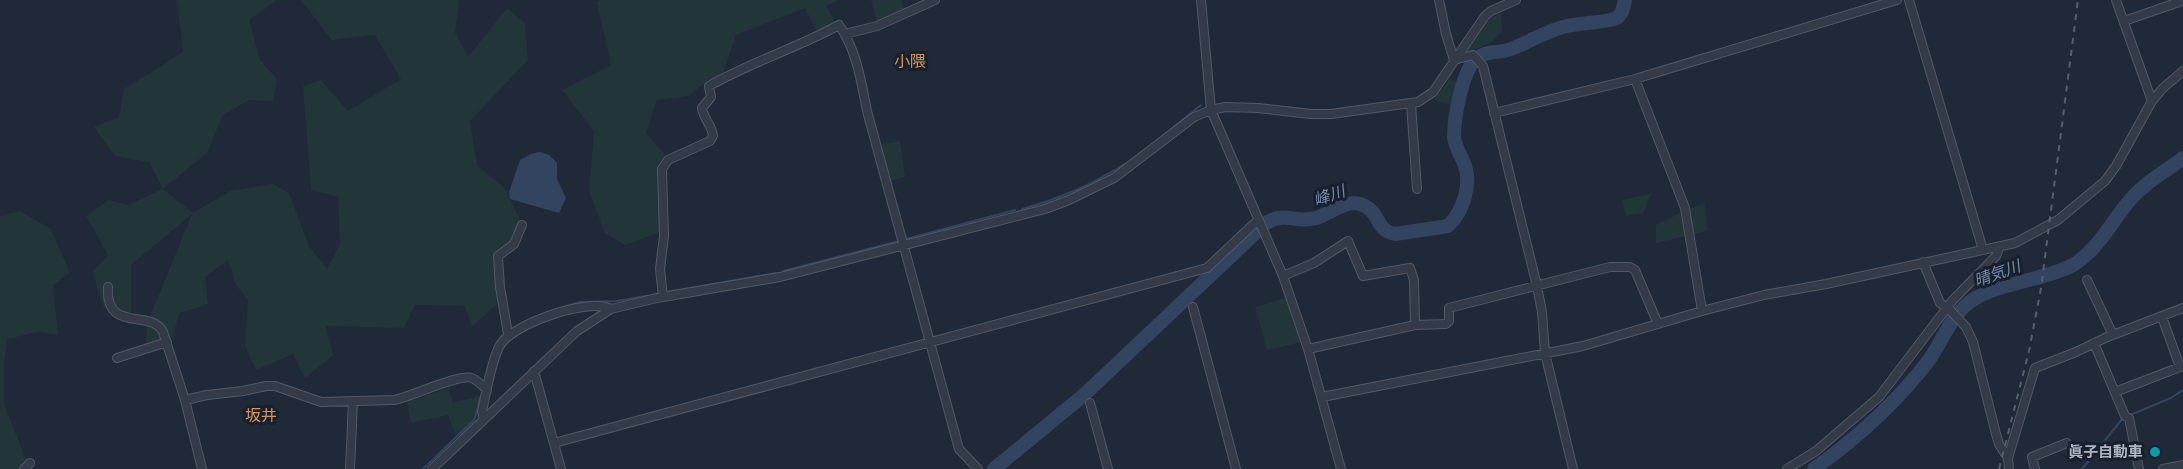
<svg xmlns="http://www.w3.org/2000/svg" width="2183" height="469" font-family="'Varela Round','Noto Sans JP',sans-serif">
<rect width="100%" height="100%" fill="#202938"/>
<path fill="#223539" d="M177,0H277L249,20L260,60L277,79L273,101L249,100L223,115L207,153L163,189L193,213L230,191L273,184L289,193L309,246L327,269L340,244L338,197L311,190L303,86L321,80L348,111L401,79L375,35L332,40L301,0H459L455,33L468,57L507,8L525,23L528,60L470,121L477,165L509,192L510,199L524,228L496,260L498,303L472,327L465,306L415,305L404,328L326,326L333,355L305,378L293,354L256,370L245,346L248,300L236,285L228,260L205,277L208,304L180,313L171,340L172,345L145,353L147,324L192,214L131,265V325C98,310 102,304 93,271L108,255L86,216L109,200L128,205L163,189L149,162L115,156L94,127L119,117L124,89L183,52Z
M600,0H839L826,6L835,22L818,34L805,8L736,35L723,74L706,82L688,96L657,100L646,133L664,153L660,186V232L625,245L605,233L589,192L594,131L562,90L611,65L597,2Z
M871,0H902L904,12L877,22Z
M1501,12L1502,32L1492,42L1464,54L1486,21Z
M1450,79L1461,84L1453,105L1433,100Z
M900,141L905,177L886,182L875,145Z
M1652,193L1643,213L1626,216L1622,200Z
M1705,204L1707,231L1656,243V225L1688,209Z
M20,211L51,229L70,273L53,285L58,335L38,332L7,339L4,364V404L25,457L33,463L27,469H0V216Z
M1285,298L1302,342L1267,350L1255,307Z
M449,388L453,403L487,394L485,414L457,439L448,415L411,423L407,402Z"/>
<path fill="#334460" d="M540,152L549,155L557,163V179L566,198L559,213L510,199L509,192L520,160L531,154Z"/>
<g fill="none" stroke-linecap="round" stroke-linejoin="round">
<path stroke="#334460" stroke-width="2" d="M1161,137L1201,105
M1022,209C1062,198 1090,185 1125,164
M906,239L1015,210
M783,271L899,241
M667,292L776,273
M557,309L580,302L617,301L657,294
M493,350L502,335
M2130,415L2171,398L2183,390
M423,469L474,420L482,393
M2082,469L2123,418"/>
<path stroke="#334460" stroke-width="14" d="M994,469L1085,394L1266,223C1286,211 1297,224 1316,218C1332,213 1348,197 1365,206C1380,213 1375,230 1395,234L1448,226C1464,211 1472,183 1464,163C1460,154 1455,146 1454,137C1454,118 1462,70 1477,58C1486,51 1497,53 1508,50C1527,44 1543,32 1563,27C1581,22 1600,24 1617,18L1622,12L1625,0
M1814,469C1857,438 1897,402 1929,360C1941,343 1949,321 1964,307C1987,283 2042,282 2073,265C2098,250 2112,221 2130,200C2145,182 2165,172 2183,158"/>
<defs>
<path id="minor" d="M1201,0L1211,110L1283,276L1308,349L1341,469
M1439,0L1446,34L1454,60
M1909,0L1983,250
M2116,0L2152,101
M2124,21L2179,2
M845,34L877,26L935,0
M1454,60L1473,55L1483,66L1537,286L1542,312L1545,353L1573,469
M1635,79L1685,208L1702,311
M1411,104L1417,189
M1494,113L1635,79L1897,0
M1923,262L1940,303L1949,309L1966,327L1973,342L1996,434L1999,444L2008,458L2009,469
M1283,276L1314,263L1348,241L1363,276L1410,268L1414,280L1415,325
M2087,280L2113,335
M108,287C105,334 151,308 163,332L185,400L202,469
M663,297L660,269L664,236L662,169L668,160L710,141L713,136C712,125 703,118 702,108L711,97L709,86C751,62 797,48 839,25C857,51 861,81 867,111L959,449L978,469
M1193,307L1236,469
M2162,317L2180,367
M508,334L500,287L498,256L514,244L522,225
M2094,343L2125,416L2129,418L2139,469
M1308,349L1415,325L1446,324L1449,321V308L1610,267H1630L1635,270L1658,324
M117,358L167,342
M534,371L561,469
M2115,392L2183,366
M1322,397L1583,346L1702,311L1764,295L1826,284L2015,243L2058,220L2105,181L2116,166L2152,101L2163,88L2183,71
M185,400L207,395L243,391L266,386H275L321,402L394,400C411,397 460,373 472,378C477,380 483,386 487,390
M1090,403L1108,469
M484,419L482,411C487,390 490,366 499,347C509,325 588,297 611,309
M554,443L1207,268L1258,220
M2008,458L2035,368L2076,352L2105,338L2183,308
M24,469L30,463
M350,469L353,401
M432,469L577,331L611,309L657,298L780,277L1045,209L1069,200L1114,178L1194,117L1211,110L1225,107L1258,108L1311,114H1331L1418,102L1433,92L1485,16L1491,11L1516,0
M1787,469L1816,451L1879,397L1952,301L1996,256L1999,248
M2035,469L2032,457L2067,443
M2163,469L2183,465"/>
</defs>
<use href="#minor" stroke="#515966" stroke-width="10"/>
<use href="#minor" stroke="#333b48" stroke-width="8"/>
<path stroke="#555f6f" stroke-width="2" stroke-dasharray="6 6" stroke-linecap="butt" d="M1999,469L2029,351L2041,288L2078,0"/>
</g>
<circle fill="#0f9aa8" stroke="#19202d" stroke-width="2" cx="2155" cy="452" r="6"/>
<g text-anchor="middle" stroke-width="6" stroke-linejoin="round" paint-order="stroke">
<g font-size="15" font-weight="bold" fill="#aeb6c5" stroke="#19202d" text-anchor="end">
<text x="2143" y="457">眞子自動車</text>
</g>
<g font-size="16" fill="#d49459" stroke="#19202d">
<text x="910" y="67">小隈</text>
<text x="261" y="421">坂井</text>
</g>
<g font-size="16" font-style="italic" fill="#758bae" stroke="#19202d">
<text transform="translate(1329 195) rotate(-19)" y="6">峰川</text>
<text transform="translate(1997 273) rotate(-20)" y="6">晴気川</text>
</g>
</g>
</svg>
